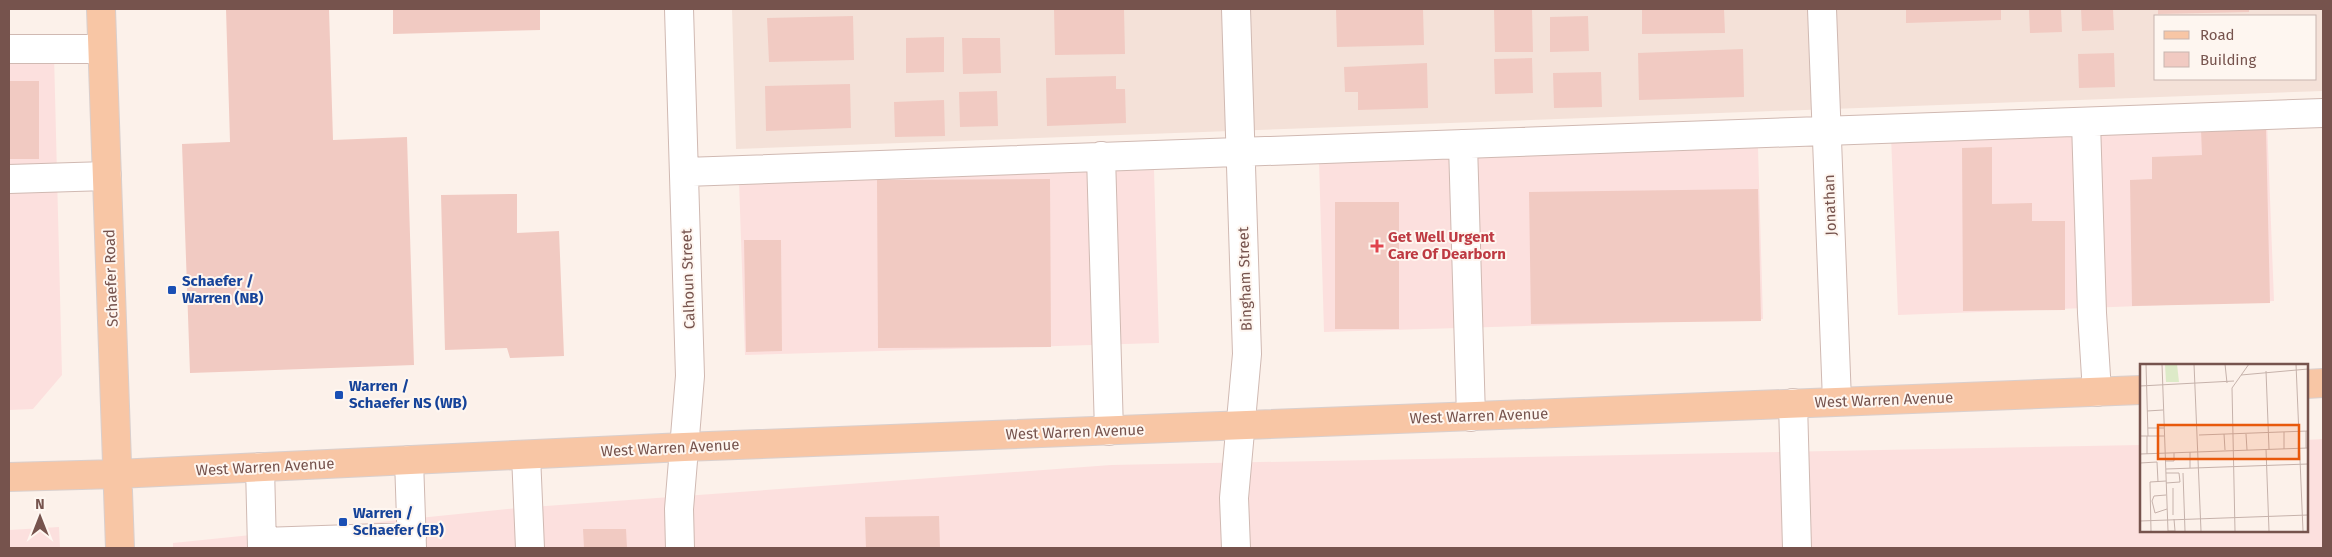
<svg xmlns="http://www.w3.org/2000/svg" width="2332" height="557" font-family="'Fira Sans',sans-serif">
<rect width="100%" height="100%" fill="#fcf1ea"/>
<path fill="#f4e1d8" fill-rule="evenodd" d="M732,9H2323V91L736,149ZM2156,16H2316V79H2156Z"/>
<path fill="#fce0de" d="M54,54L62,375L33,409L9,410V56Z
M2267,121L2274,301L1898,315L1891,136Z
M1758,148L1763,319L1324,332L1319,162Z
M1154,170L1159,343L745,355L739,182Z
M2323,439V548H173V543L518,508L1111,465L2141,445V531H2306V440Z
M59,527L60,548H9V530Z"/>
<path fill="#f1cac2" d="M226,9H329L333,140L407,137L414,365L190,373L182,144L230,142Z
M393,9H540V30L393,34Z
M1054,9H1124L1125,54L1055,55Z
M1336,9H1423L1424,45L1337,47Z
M1494,9H1532L1533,52H1495Z
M1654,9H1724L1725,33L1642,34V10Z
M1906,9H2001V20L1906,23Z
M2029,9H2061L2062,32L2030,33Z
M2081,9H2113L2114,30L2082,31Z
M2158,9H2249V12L2158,14Z
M853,16L854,60L769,62L767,18Z
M1588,16L1589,51L1550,52V17Z
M944,37V72L906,73V38Z
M962,38H1000L1001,73L963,74Z
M1743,49L1744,97L1639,100L1638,53Z
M2114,53L2115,87L2079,88L2078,54Z
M1532,58L1533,93L1495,94L1494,59Z
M1427,63L1428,108L1358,110V92H1345L1344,67Z
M1601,72L1602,107L1554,108L1553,73Z
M1116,76V89H1125L1126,123L1047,126L1046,78Z
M9,81H39V159H9Z
M850,84L851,128L766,131L765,86Z
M997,91L998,126L960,127L959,92Z
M944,100L945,136L895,137L894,102Z
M2266,129L2270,303L2132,306L2130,180L2152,179V157L2202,155L2201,130Z
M1992,147V204L2032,203V221H2065V310L1963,311L1962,148Z
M1050,179L1051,347L878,348L877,180Z
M1758,189L1761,321L1531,324L1529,192Z
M517,194V233L559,231L564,356L510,358L507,348L445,350L441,195Z
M1335,202H1399V329H1335Z
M744,240H781L782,351L746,352Z
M939,516L940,548H866L865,517Z
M583,529H626L627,548H584Z"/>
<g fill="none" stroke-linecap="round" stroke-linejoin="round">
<defs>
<path id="minor" d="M679,9L690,376L679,509L680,548
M1822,9L1837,401
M9,49H102
M2086,122L2092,313L2097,392
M1463,144L1471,417
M1101,156L1109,431
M685,172L2323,113
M9,179L107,176
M1793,403L1797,548
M526,455L530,548
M409,460L412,548
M260,467L262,548
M262,542L412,537
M1236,548L1234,498L1247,354L1236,9"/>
<path id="major" d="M101,9L120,548
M2306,384L2323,383
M9,477L117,474L684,447L2141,390"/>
</defs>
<use href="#minor" stroke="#d0b9b2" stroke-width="30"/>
<use href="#major" stroke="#d9cfcd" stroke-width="30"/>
<use href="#minor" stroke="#fff" stroke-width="28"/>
<use href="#major" stroke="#f8c6a5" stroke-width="28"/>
</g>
<path fill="#e0444e" stroke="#fef6f0" stroke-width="2" d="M1374.5 238.5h5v5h5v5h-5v5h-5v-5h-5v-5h5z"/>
<g fill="#1a4fb4" stroke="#fef6f0" stroke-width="2">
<rect x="167" y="285" width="10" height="10" rx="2.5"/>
<rect x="334" y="390" width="10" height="10" rx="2.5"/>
<rect x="338" y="517" width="10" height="10" rx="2.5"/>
</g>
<g text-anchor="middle" stroke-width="4" stroke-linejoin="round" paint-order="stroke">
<g font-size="15" fill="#76534d" stroke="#fef6f0">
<text transform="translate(1830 205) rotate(-92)" y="5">Jonathan</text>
<text transform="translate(111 278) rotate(-92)" y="5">Schaefer Road</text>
<text transform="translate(688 279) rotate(-92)" y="5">Calhoun Street</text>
<text transform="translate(1245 279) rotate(-92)" y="5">Bingham Street</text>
<text transform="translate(1884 400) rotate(-2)" y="5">West Warren Avenue</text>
<text transform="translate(1479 416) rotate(-2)" y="5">West Warren Avenue</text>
<text transform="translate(1075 432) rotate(-2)" y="5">West Warren Avenue</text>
<text transform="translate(670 448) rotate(-3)" y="5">West Warren Avenue</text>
<text transform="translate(265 467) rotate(-3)" y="5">West Warren Avenue</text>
</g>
<g font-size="15" font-weight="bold" fill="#be3a42" stroke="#fef6f0" text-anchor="start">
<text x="1388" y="242">Get Well Urgent<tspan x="1388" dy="17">Care Of Dearborn</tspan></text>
</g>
<g font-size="15" font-weight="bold" fill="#164399" stroke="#fef6f0" text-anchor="start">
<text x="182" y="286">Schaefer /<tspan x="182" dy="17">Warren (NB)</tspan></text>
<text x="349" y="391">Warren /<tspan x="349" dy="17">Schaefer NS (WB)</tspan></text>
<text x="353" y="518">Warren /<tspan x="353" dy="17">Schaefer (EB)</tspan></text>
</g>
</g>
<g transform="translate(2140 364)">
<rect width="168" height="168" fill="#fcf1ea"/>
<path d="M25,0H37L39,18H26Z" fill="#ddeac8"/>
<path fill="none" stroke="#c6b2ab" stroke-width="1" d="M6,0L8,72M22,0L28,167M54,0L61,167M85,0L87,19M156,0L163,167M126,7L129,85M101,11L168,5M0,22L94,17M7,47L23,46M8,64H24M166,67V84M144,68V85M84,70L85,86M106,70L107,86M59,71L168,67M0,72H24M7,72V90M126,85L129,167M50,88V104M0,90L168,84M26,97H34V89M0,99L17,98L18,118M26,105L168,100M26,109H39L40,118L26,119M43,109L45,167M33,124V151M26,131L14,132L12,137L15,149L27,145M0,157L168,151M11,167L10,118L26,117M28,167H35L34,155M95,167L92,24L109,0"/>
<path fill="#e8590c" fill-opacity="0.15" stroke="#e8590c" stroke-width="2.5" d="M18,61H159V95H18Z"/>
<rect width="168" height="168" fill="none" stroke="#76534d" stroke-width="2.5"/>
</g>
<rect width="2332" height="557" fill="none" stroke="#76534d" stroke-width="20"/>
<rect x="2154" y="15" width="162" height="65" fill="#fef6f0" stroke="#c8b5af"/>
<rect x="2164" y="31" width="25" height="8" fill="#f8c6a5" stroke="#c8b5af"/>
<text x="2200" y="40" font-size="15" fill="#76534d">Road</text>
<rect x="2164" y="52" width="25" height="15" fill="#f1cac2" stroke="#c8b5af"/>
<text x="2200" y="65" font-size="15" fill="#76534d">Building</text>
<g transform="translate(40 517)" stroke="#fef6f0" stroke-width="4" paint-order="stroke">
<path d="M0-4L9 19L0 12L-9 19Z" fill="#76534d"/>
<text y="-8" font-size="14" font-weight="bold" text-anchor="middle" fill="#76534d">N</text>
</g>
</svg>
